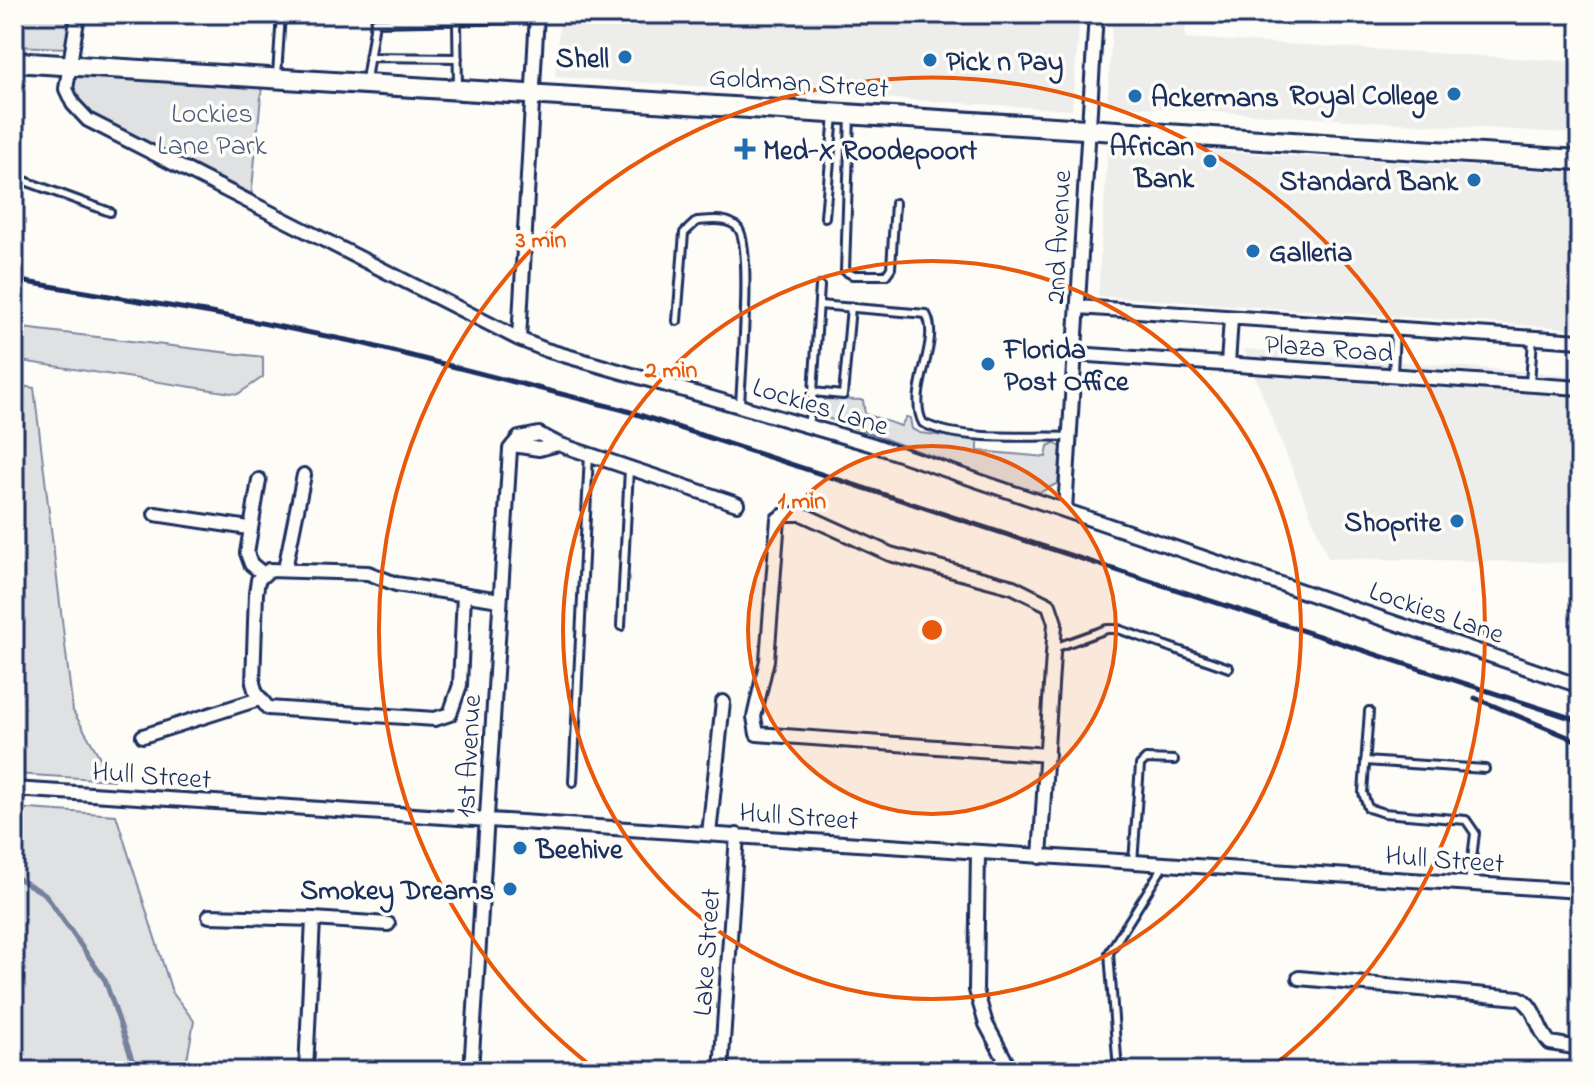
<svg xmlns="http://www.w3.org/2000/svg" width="1594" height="1085" font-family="'Indie Flower',sans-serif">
<rect width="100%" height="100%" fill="#fdfcf7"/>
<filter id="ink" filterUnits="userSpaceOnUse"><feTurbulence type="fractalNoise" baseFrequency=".0125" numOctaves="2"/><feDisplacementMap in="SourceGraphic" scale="16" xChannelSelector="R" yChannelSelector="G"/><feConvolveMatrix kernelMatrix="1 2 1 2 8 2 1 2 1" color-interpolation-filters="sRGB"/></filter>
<g filter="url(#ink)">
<path fill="#edeeec" d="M560,14H1080L1072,110L555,77Z
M1113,14H1186L1185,38L1580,62V134L1107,105Z
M1108,145L1580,173V329L1098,296Z
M1244,349L1580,376V563L1328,558Z"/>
<path fill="#e0e1e3" stroke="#7e88a0" stroke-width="2" d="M14,14H72L67,48L14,46Z
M75,73L262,86L251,199L93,118C79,104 67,94 75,73Z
M14,327L263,357V377L238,394L14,360Z
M14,385L34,388L73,711L113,780L14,774Z
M824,399L863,400L865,414L901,426L906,417L910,418L912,429L920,433L978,440V451L1046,457L1048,446L1054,443L1061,447L1058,483L1041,492L1023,489L822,416Z
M14,808L116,815L172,992L194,1021L185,1071H14Z"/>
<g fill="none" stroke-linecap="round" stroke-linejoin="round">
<path stroke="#76819c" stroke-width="5" d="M14,876L45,894L105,980L136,1071"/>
<defs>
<path id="lane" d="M457,23L458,88
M369,57L458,58
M277,75L281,14
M366,80L375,22L537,19
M850,116L845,271L852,275H886L891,268L895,203
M14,177L110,212
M825,217L834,115
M819,305L926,314C942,342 906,392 923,423C960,442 1028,435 1070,437
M677,321L684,233L697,221C709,220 729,217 738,228C753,245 741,376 740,406
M1393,374L1395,330
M1530,384L1533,338
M813,392L820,286
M808,425L813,392L843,395L851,307
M621,626L629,469
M1054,648L1107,629H1118L1229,668
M1369,711L1363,793L1368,808L1384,813L1466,820L1475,833L1469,884
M1365,761L1485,769
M573,782L589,454
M1133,863L1140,765L1146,759L1174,760
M1118,1071L1109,953L1164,865"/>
<path id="street" d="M78,14L66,89L73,104L88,120L519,339L546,350L870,444L1580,686
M1078,307L1580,341
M519,339L537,14
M1075,354L1580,388
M1228,364L1231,318
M513,445L539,449L558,444
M259,480L247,553L251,564L262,573
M1065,510L1096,14
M155,514L249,528
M285,569L304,475
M464,594L460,685L450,714L435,719L268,708L256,693L253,683L256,593L258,580L269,570L368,573L396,584L500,600
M143,736L259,699
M14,789L1580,891
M709,834L723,702
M978,852L976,990L986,1024L1011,1071
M1040,857L1055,623L1049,605L1013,587L890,554L802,514H786L778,519L767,660L754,717L757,734L1048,755
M209,916L313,919
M1299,978L1519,998C1537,1006 1536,1029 1550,1043L1580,1048
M306,1071L313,919L388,924
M471,1071L510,449L519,438L539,434L558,444L737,504
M721,1071L737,835"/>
<path id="secondary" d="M14,62L1580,160"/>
</defs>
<use href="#lane" stroke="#1b2f5e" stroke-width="12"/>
<use href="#street" stroke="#1b2f5e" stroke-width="18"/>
<use href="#secondary" stroke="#1b2f5e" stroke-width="24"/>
<use href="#lane" stroke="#fdfcf7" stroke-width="6"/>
<use href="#street" stroke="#fdfcf7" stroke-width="12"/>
<use href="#secondary" stroke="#fdfcf7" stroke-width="18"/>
<path stroke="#1b2f5e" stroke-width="5" d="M14,280L211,313L361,343L624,410L1580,721
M1475,698L1580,742"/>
</g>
</g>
<circle cx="932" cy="630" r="184" fill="#e8590c" fill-opacity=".12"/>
<g fill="none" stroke="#e8590c" stroke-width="4">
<circle cx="932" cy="630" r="184"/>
<circle cx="932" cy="630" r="369"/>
<path d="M595 1069A553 553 0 1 1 1269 1069"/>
</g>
<g fill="#1f6fb2" stroke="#fdfcf7" stroke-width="3">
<circle cx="625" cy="57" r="8"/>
<circle cx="930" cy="60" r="8"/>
<circle cx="1454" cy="94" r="8"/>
<circle cx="1135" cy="96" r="8"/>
<path d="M741 137h8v8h8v8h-8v8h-8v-8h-8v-8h8z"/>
<circle cx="1210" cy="161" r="8"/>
<circle cx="1474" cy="180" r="8"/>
<circle cx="1253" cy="251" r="8"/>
<circle cx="988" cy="364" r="8"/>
<circle cx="1457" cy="521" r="8"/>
<circle cx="520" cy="848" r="8"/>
<circle cx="510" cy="889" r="8"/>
</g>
<g text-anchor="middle" stroke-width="7" stroke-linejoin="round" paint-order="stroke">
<g font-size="28" font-weight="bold" fill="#1b2f5e" stroke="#fdfcf7" text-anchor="end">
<text x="609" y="67">Shell</text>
<text x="946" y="70" text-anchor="start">Pick n Pay</text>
<text x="1438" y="104">Royal College</text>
<text x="1151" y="106" text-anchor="start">Ackermans</text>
<text x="1194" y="155">African<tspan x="1194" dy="32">Bank</tspan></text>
<text x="763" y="159" text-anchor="start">Med-X Roodepoort</text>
<text x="1458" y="190">Standard Bank</text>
<text x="1269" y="261" text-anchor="start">Galleria</text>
<text x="1004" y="358" text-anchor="start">Florida<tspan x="1004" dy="32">Post Office</tspan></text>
<text x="1441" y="531">Shoprite</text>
<text x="536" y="858" text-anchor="start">Beehive</text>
<text x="494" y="899">Smokey Dreams</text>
</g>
<g font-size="28" fill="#1b2f5e" stroke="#fdfcf7">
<text transform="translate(799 81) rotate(4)" y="10">Goldman Street</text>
<text transform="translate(1057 237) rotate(-87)" y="10">2nd Avenue</text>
<text transform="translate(1329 347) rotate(4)" y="10">Plaza Road</text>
<text transform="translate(821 405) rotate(17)" y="10">Lockies Lane</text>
<text transform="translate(1437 611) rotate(19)" y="10">Lockies Lane</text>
<text transform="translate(467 756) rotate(-87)" y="10">1st Avenue</text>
<text transform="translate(152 774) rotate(4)" y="10">Hull Street</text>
<text transform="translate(799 815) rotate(4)" y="10">Hull Street</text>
<text transform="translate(1445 858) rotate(4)" y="10">Hull Street</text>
<text transform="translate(705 952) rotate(-86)" y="10">Lake Street</text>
</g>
<g font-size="28" fill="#4c5c7f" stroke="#fdfcf7">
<text x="212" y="122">Lockies<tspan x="212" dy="32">Lane Park</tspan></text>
</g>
</g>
<circle cx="932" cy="630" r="12" fill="#e8590c" stroke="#fdfcf7" stroke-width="4"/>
<g font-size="24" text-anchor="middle" font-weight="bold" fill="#e8590c" stroke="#fdfcf7" stroke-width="7" stroke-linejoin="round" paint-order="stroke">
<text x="541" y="247">3 min</text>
<text x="671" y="377">2 min</text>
<text x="802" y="508">1 min</text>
</g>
<rect width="1594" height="1085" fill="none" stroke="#fdfcf7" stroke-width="48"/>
<rect x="24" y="24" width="1546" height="1037" fill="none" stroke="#1b2f5e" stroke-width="3" filter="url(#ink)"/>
</svg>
